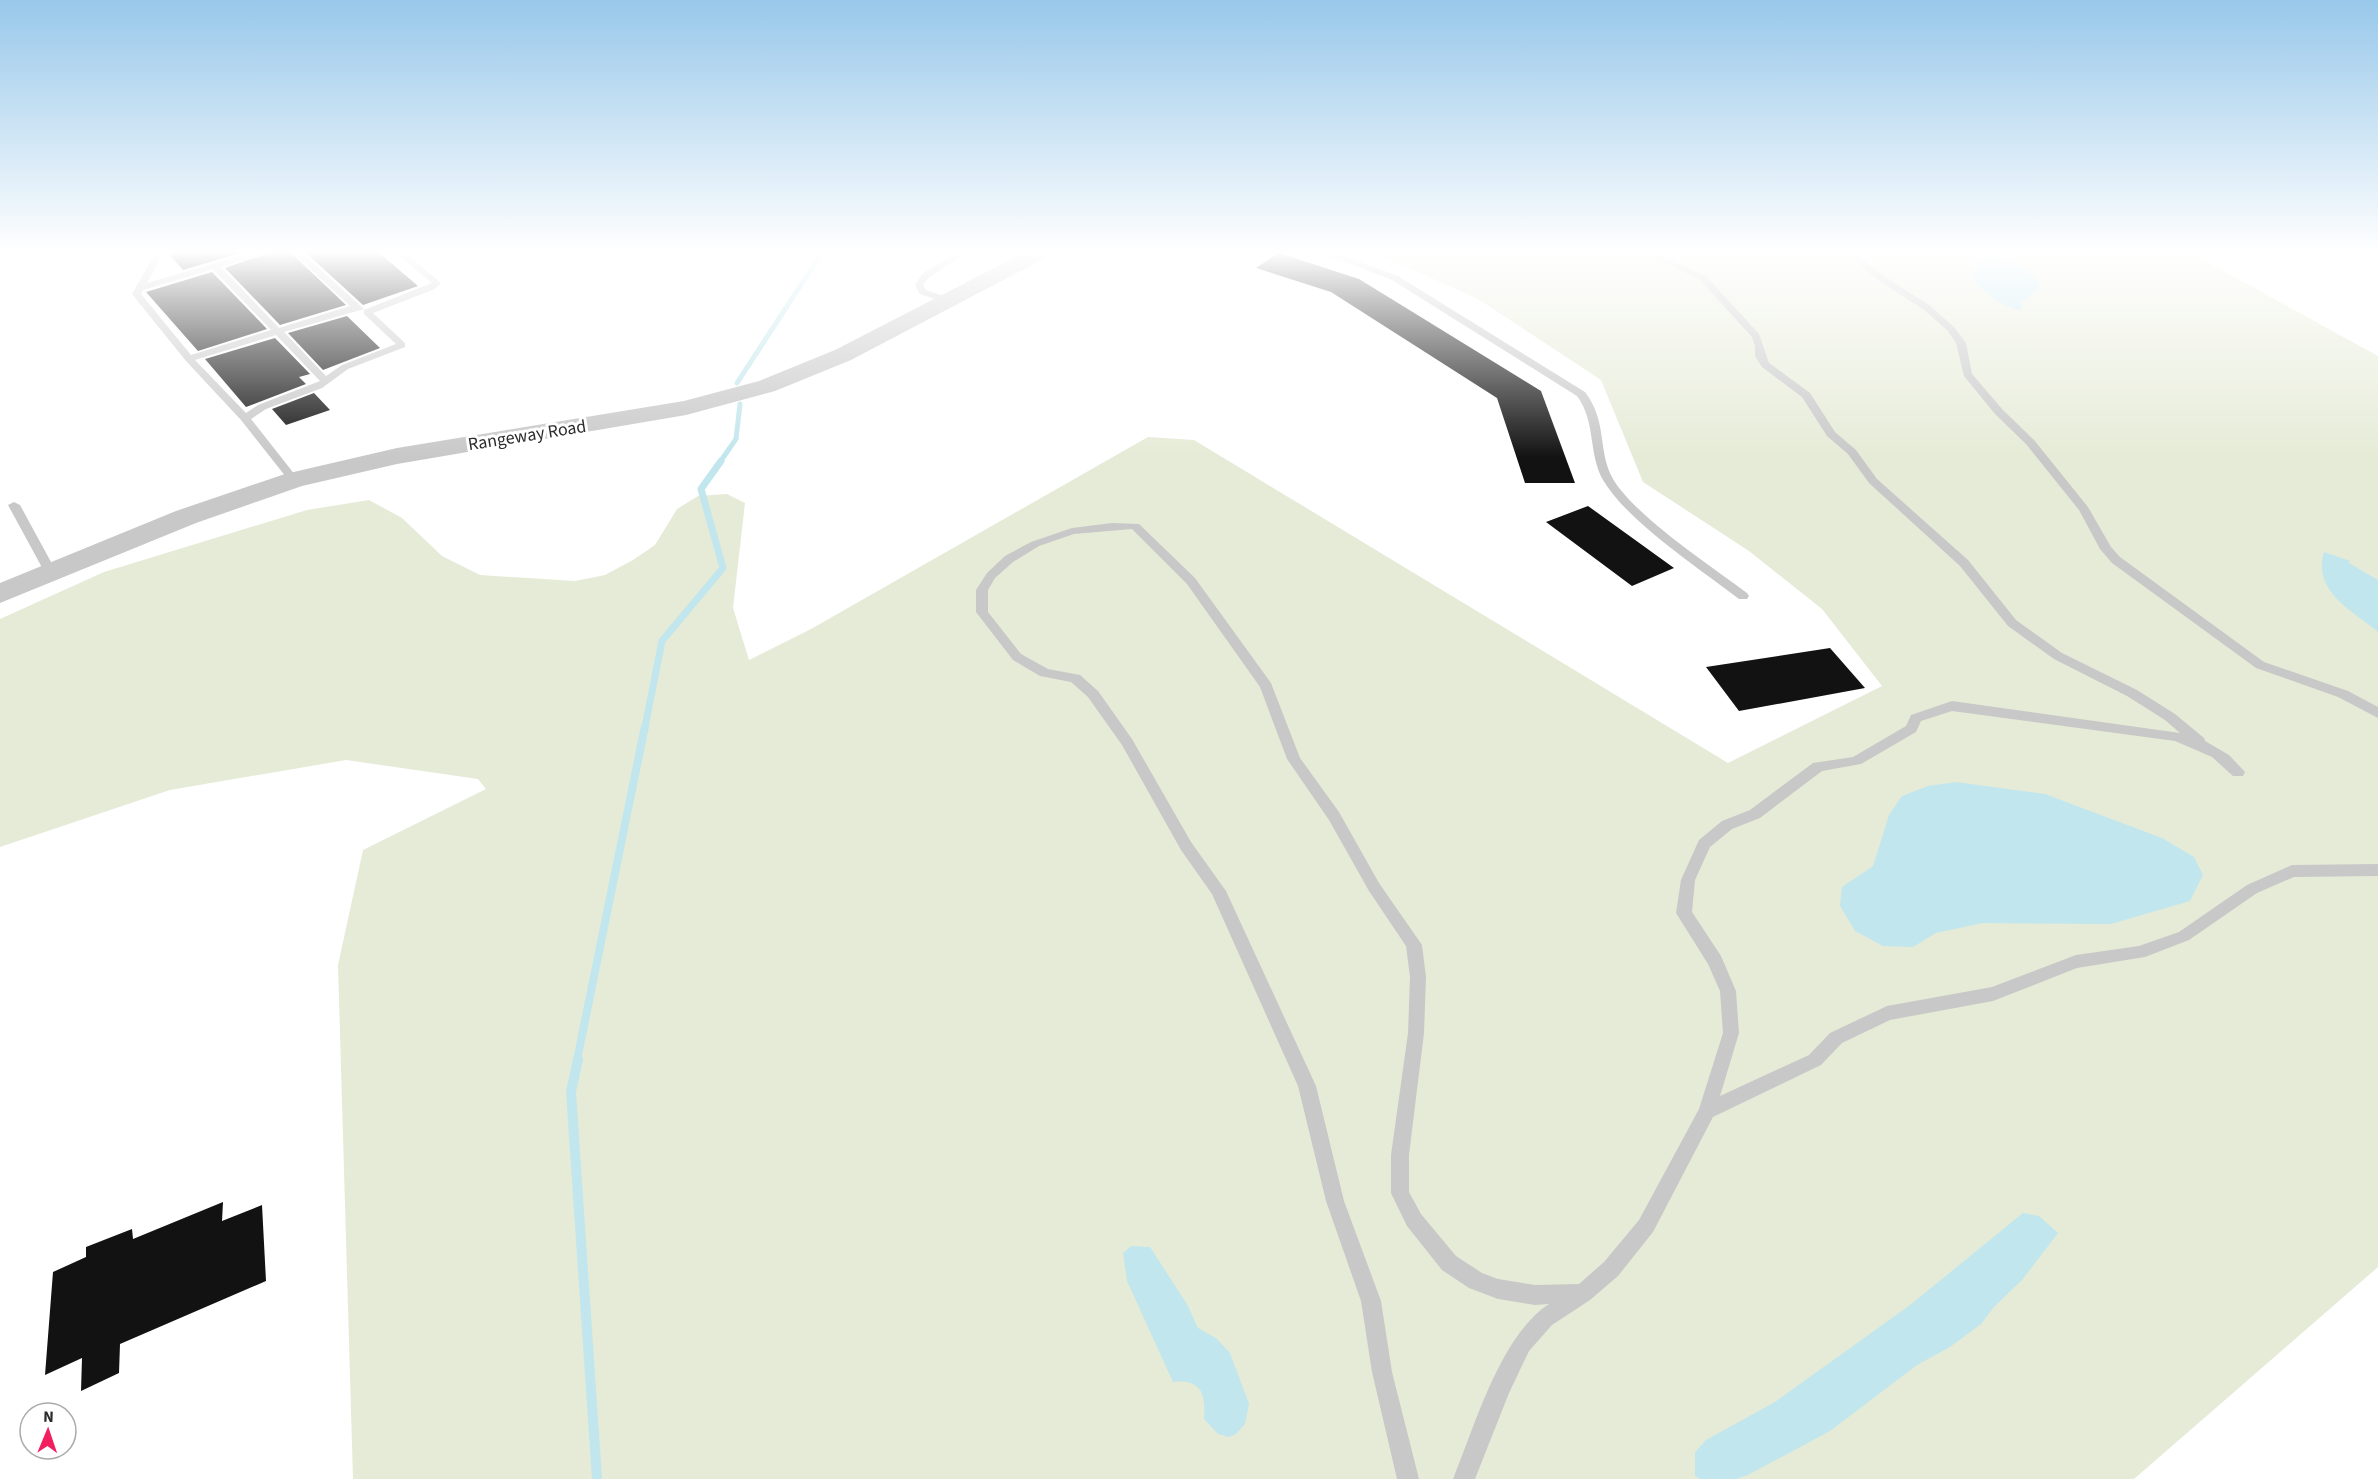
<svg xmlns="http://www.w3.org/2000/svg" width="2378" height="1479" font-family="'Source Sans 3',sans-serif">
<rect width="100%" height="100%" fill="#fff"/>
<path fill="#e6ebd7" d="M1371,251H2187L2378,356V1267L2134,1479H353L338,965L363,850L486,789L478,779L346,760L170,790L0,847V619L104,572L307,510L369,500L402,518L442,556L480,575L575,581L605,575L633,560L655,545L677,509L698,496L727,494L745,503L733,608L749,660L811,629L1148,437L1194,440L1728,763L1882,686L1822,609L1749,551L1643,482L1601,380L1478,299Z"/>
<path fill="#c1e6ed" d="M1985,257C2005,259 2026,264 2039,282L2037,291L2022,302L2021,311C2002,306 1983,294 1972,278L1976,263Z
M2324,552L2350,561L2349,563L2378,580V632C2353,611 2312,592 2324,552Z
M1956,782L2045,794L2162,838L2194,857L2203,875L2190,901L2111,924L1983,923L1936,933L1913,947L1883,946L1855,931L1840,906L1842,887L1873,866L1889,815L1902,796L1928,786Z
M2023,1213L2039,1216L2058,1233L2022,1280L1994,1307L1981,1324L1950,1347L1917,1365L1830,1431L1748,1475L1736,1479H1700L1695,1476V1452L1706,1440L1775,1402L1910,1305Z
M1131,1246L1150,1247L1187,1304L1198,1328L1216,1338L1230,1353L1249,1404L1245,1424L1236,1434L1229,1437L1218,1434L1204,1419C1206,1393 1201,1379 1173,1382L1127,1281L1123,1253Z"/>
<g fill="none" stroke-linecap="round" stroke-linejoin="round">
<path stroke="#c1e6ed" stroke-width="5" d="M737,383L823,251
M720,462L736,439L740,404"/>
<path stroke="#c1e6ed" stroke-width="7" d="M645,727L662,641L723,568L701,489L721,461"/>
<path stroke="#c1e6ed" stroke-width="8" d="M577,1060L645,726"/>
<path stroke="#c1e6ed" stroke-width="10" d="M578,1059L571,1092L597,1479"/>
</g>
<path fill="#121212" d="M174,251H247L183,270L170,255Z
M274,251H289L346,305L280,325L225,268Z
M304,251H377L418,286L363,305Z
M1279,253L1359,279L1541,391L1575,483H1525L1497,398L1331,292L1256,268Z
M212,272L267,329L198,351L146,292Z
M347,316L380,348L323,370L288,333Z
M275,338L310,374L299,377L306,384L246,407L205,359Z
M314,393L330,410L286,425L272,409Z
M1588,506L1674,568L1632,586L1546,522Z
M1830,648L1865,688L1739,711L1706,667Z
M223,1202L222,1221L262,1205L266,1281L120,1344L119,1373L81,1391L82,1358L45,1375L53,1272L86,1257V1247L132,1229L133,1239Z"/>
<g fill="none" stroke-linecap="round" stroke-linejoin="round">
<path fill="#c8c8c8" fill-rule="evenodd" d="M161,251H172L160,259L147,283L257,251H272L221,267L279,328L350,306L291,251H300L364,309L284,332L326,376L342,365L396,344L364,314V310L432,283L393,251H403L441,283L435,289L373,313L405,343V347L348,369L322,388L266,409L251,419L299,480L294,483L290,482L241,420L186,361L132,294L153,257ZM213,269L271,330L191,355L141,294L143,290ZM276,335L320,381L258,405L246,413L195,360Z
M958,251H969L928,278L923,285L926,290L952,299V303H946L920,294L915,285L922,274Z
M1317,251H1330L1398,276L1585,392C1608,422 1597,450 1613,479C1635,516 1711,566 1747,593L1749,596L1747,599H1739C1700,569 1627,521 1603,480C1588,453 1596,421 1577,396L1392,280Z
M1640,251H1652L1706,276L1759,334L1769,363L1810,393L1835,432L1856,450L1877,479L1968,560L2016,620L2062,653L2137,690L2175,714L2204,738L2205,741L2229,755L2245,772L2243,776H2233L2212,757L2175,741L1952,711L1921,721L1916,732L1861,764L1822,771L1760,818L1732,829L1710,847L1695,880L1692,912L1721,956L1736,991L1739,1033L1720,1096L1809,1055L1830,1033L1887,1006L1992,987L2076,955L2139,946L2179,932L2247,885L2292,865L2378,864V876L2294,877L2257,893L2189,940L2145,957L2077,968L1993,1001L1890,1020L1842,1043L1821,1065L1713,1117L1653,1232L1618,1276L1590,1300L1552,1325L1529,1351L1509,1393L1475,1479H1453C1475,1426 1500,1336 1549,1304L1535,1305L1498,1299L1469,1288L1442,1270L1407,1226L1391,1193V1155L1408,1033L1410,977L1406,946L1369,891L1329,820L1287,759L1260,687L1187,584L1132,529L1074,534L1039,546L1013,562L995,578L988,590V612L1021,654L1048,669L1080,675L1098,691L1132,739L1191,842L1226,891L1316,1086L1344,1201L1381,1301L1392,1372L1419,1479H1397L1372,1372L1361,1301L1326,1201L1298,1086L1212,894L1181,850L1122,745L1088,697L1071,682L1040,676L1013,660L976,612V590L987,573L1005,556L1031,542L1072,528L1112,523L1139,524L1195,578L1271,683L1300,758L1339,812L1379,883L1422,945L1426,977L1424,1033L1409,1155V1192L1421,1214L1456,1256L1482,1273L1498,1279L1535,1285L1579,1284L1604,1262L1639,1220L1699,1109L1723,1033L1720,991L1708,964L1676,913L1681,880L1699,840L1722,821L1750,810L1813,763L1853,757L1906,726L1911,715L1952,701L2180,733L2165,720L2127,696L2054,659L2008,626L1960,566L1869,483L1848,454L1827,436L1802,397L1762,367L1755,356V346L1752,337L1700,280Z
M1843,251H1853L1885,277L1929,305L1954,327L1966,343L1972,374L2003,410L2034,440L2088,507L2111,547L2120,557L2264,662L2348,691L2378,707V718L2338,697L2256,668L2112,563L2100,549L2079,510L2026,444L1995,414L1964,376L1956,343L1948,331L1923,309L1879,281Z
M14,502L20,505L57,573L55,576L51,577L45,573L8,505Z"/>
<path fill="#c8c8c8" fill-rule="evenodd" d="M1027,251H1054L1051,255L851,360L775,391L686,415L397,464L302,486L196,523L0,603V583L176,511L285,474L397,448L684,401L759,381L835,350Z"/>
</g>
<linearGradient id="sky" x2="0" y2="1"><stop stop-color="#98c8ea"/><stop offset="0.55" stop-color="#fff"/><stop offset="1" stop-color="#fff" stop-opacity="0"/></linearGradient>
<rect width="2378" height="458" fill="url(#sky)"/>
<g text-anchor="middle" stroke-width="6" stroke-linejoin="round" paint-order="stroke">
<g font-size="18" fill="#2b2b2b" stroke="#fff">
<text transform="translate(527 435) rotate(-9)" y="6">Rangeway Road</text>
</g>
</g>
<g transform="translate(48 1431) rotate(2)"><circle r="28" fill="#ffffff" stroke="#aaaaaa" stroke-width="1.5"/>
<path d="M0-4.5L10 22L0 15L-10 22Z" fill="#f21e5f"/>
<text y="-9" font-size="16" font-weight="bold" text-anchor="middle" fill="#2b2b2b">N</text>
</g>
</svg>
